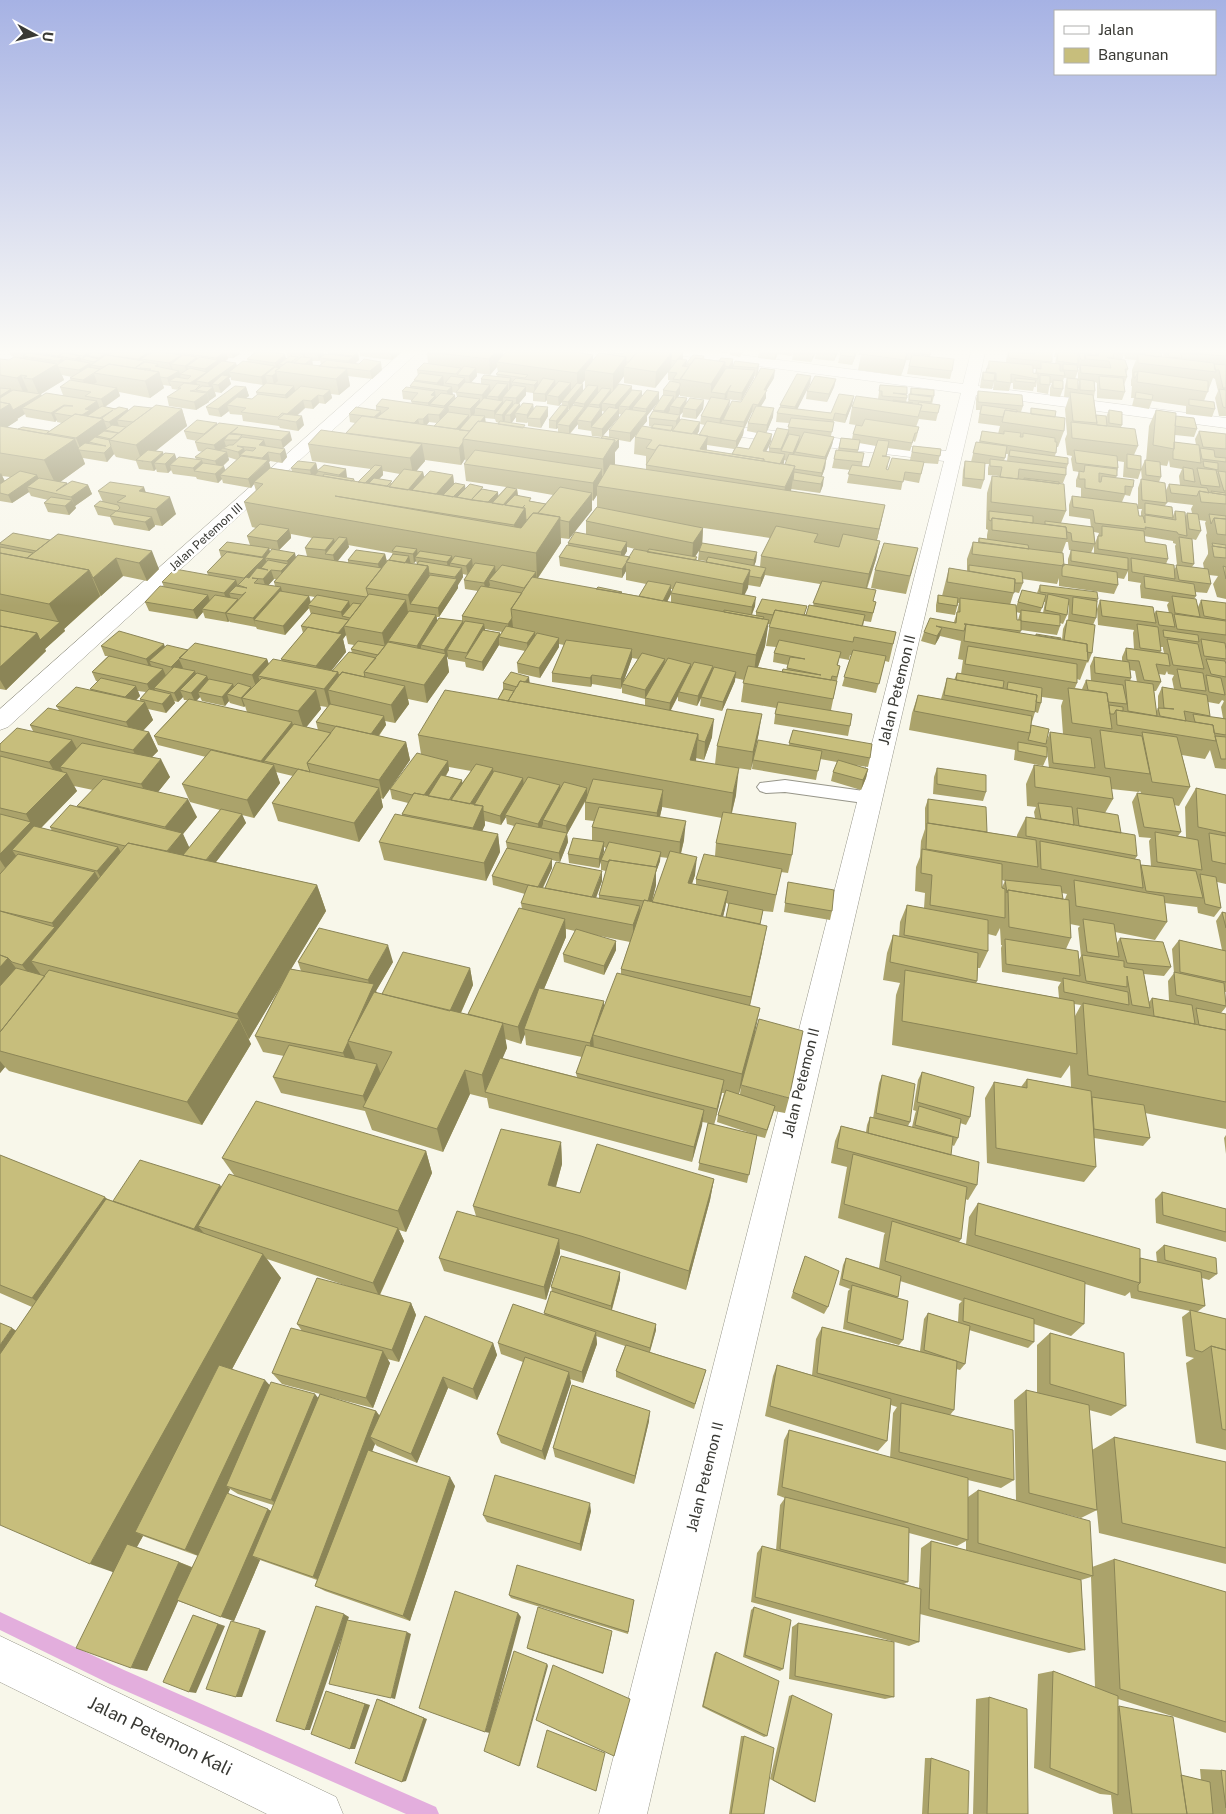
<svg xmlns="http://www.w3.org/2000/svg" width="1226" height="1814" font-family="'Public Sans',sans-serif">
<rect width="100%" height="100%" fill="#f8f7ea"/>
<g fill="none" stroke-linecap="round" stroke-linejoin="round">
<path fill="#e3aedd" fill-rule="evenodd" d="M0,1612L124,1670L436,1807L439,1814H406L110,1684L0,1630Z"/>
<defs>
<path id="lane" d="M785,780L871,792L877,794L880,798L877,802L871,804L785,792L766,793L760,791L757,787L760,783Z"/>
<path id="street" d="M402,352H418L8,727L0,730V709Z
M677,352H717L963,384L971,352H985L978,386L1226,418V428L976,395L647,1814H599L944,461L716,434L710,433L708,429L710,425L716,424L946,451L961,393L684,356L679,355Z
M0,1636L336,1797L343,1814H267L0,1682Z"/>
</defs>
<use href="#lane" stroke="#97968a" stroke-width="2"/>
<use href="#street" stroke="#97968a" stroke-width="1"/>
<use href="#lane" fill="#fff" fill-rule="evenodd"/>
<use href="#street" fill="#fff" fill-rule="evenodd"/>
</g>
<path fill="#aba36b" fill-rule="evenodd" d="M9,352H239L240,354L233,358H228V359L225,362L236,363L237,366L248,362L247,359L286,358L288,357H287L286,352H324V354H328V353L358,352L359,360L355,364L382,370L372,379L348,376L350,386L339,395L331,394L332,398L325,404L319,403L313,409L305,408L297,416L304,425L298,431L280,428L279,426L243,421L242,415L230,414L229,411L221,417L209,415L206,407L246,387L249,396L245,398L252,399L257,395L256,392L263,385L231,380V377L229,378L231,384L221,393L215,392L216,396L209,401V402L196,410L169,406L167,397L179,390L172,389L171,386L163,385L164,388L150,398L119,392L120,396L105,407L129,410L152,408L182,409L187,426L155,451L163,452V455L177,459H196L195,457L203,452L198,451L195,442L197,441L187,439L184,431L218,424L292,440L283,448L287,457L282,463L270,461L269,462L270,468L292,471L291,468L316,463L318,471L324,465L347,478L354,479L355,481L358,482L371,469L312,461L308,444L346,434V433L355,423L350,422L349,414L376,410V406L412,404L411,400L403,399L402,391L410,388V386L414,381V380L418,376L417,370L428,364L427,352H503V355L505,353V352H575L593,355V360L607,354H622L683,360H687L686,363L704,356V359L733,365L759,364L758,372L756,377L754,376V378L741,401L727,399V398L726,399L730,400L729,407L741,402L774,378L766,391V398L761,406L773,417L766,433V451L769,452V448L788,430L789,423L776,422L777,413L780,409V405L811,376L810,384L797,409L831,413L854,396L852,405L845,423L834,421L831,436L834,437L832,445L826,460L825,468L822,476L823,485L820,493L791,489V491L885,505L877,540L880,541L876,559L867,589L873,601L876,602L871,622L864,621L863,626L896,632L889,662L885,661L876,693L842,686L851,655H850L849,660L839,658L838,665L840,666L831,710L850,726L848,736L774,724L776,708L741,702L744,680L735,678V681L722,711L700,706L701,698L697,706L678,701V696L671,710L712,737L704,760L696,758V761L715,764L717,746L759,732L751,770L718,765L736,795L732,813L792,855L788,873L781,872L773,912L763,911L760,925L762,952L750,1006L755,1033L739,1094H740L741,1085L789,1098L785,1113L774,1111L765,1138L757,1136L747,1183L698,1170L708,1123L702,1122L692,1162L489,1108L487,1098H486L470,1094L443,1152L372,1130L365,1111L281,1093L273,1077L284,1056L263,1052L255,1036L280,987L249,1039L248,1038L251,1044L202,1125L9,1071L5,1067L0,1073V744L33,731L30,725L59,710L56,706L90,690L98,681H96L92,672L108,656H105L101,646L165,647L267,659L269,664L282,661L281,659L303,633L301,626L311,615L309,608L285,635L257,629L256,627L230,622L229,621L228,622L205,618L203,612L197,619L149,611L145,602L164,587L162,582L208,575L207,572L221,557L219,550L250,545L247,536L256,528L252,527L244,502L256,491L254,484L251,488L223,483L222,479L218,483L197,479L196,477L173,474L171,470L168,473L157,472L156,469L154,471L139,469L136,461L116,457L114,454L107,462L83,458L85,464L60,482L67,483V484L88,485L92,494L75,506L76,508L69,515L48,512L44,503L48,500L31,496L29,492L12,503L0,501V359L9,360L20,358L11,356ZM320,360L321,364L319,366L313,365L312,361H319ZM497,367L498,373L496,374L497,376L481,379V384L471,382L477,376V373L490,375ZM668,372V380L673,381L663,390V395L649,418V426L652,427L651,428L642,426L647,421V390L642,396V391L632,390V386L616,387L624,376V383L655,388ZM62,375L72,377L70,378L71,381L60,387L63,395L42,396L41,394L64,380ZM585,380V387H586L583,391L582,383ZM452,392L456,393L457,397L455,398L452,395ZM526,392L533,393V401L545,402L547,400V404L559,406L562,402V406L549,420V428L556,429L558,428V432L525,428L511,423L516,417V422L527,423L528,422V426L541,428L548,416L534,409L533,404L520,407L519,403L526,395ZM680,394V396L710,400L701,416L700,424L705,425L699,435H697L699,431L700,422L680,420V415L683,412L682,417L696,419L703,409L704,400L687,403L678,397ZM574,403V405L568,411V410ZM602,409V411L605,412L602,415ZM619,409V414L622,415L609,430V437L603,436L619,417ZM752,412H753L748,423L747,431L757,433L749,449L737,447L743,435L744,429ZM25,414L26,417L55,422L57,420V422L62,423L49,431L18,429L7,427L18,420L17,419ZM485,418L495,419L496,422L499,423L498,424L485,422ZM429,422L437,423L434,426L426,425ZM578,424V429L591,431V430L592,436L602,437L601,438L570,434ZM641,429L635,437L634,454L646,456V470L615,465V452L619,447V440L630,442ZM707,445L734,449L732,454L707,450ZM228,457L237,460L225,470L223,466L229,460ZM465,459L466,462L464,464L466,481L506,487L498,496V492L483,489L465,488L454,484L453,475L424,477L423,472L416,471L425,461V460L461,465ZM784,460L787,461L785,464H783ZM383,471L400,474L392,483L379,479L383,475ZM2,476L10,477L5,481ZM513,488L553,495L546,504L531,501L518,495L517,489ZM597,495V507L586,521V535L568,543V545L559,557L560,566L622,578L626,571V580L646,584L639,596L622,593V592L596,589L538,578L561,543V538L569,539L592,510V500L593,501ZM697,527L770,538L761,556L760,567L754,566L756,561L757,552L702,545L703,528ZM291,534L312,538L305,548L307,556L296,557L270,552L269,549L279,550L291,538ZM348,545L392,553L393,555L389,560L387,561L385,554L348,560V562L338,561L349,547ZM627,547L647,552L629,557L624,556L627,551ZM700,549L699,551L698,560L706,561V562L697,560L695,557ZM416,561L417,564L411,563H414ZM463,574L467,575L464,580L465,589L478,591L462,616V621L437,620V617H439L458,588V585L463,577ZM765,575L820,584L813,606L806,614L756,612V616L752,615L755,606L744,595L748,585L760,587ZM274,579H276L274,582L275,586L268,585ZM671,589H673L671,593V602H667L671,594ZM309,596L315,597L311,602ZM768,624H770L766,646L776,647L774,653L773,662L788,665L786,670L782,672L758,667L765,646ZM485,629L502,632L500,635V633L485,630ZM346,635L348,644L354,645L351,649L352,653L332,671H331L346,652L343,639ZM559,644L564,645L552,673V682L591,687L592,684L621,689L622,685V693L645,699V698V705L529,683H503V689L498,699L418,735L421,754L390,789L392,799L408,803L402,814V815L379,842L384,860L486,881L500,852L498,834L482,831L485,825V821L501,825L506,817L507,824L514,826L506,842L507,848L492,876L493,885L525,894L521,903L522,909L468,1014L469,1015L461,1013L473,985L470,968L382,994L377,993L376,991L393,962H298L301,971L291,969L326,911L317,885L216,862L246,823L242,815L254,818L280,783L276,772L293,776L272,803L278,821L359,842L383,807L381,798L383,799L410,760L406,742L379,736L386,725L385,721L395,723L409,704L408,699L427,703L449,672L447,658L448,656V659L465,662L466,667L483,671L499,645L500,646L525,651L517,663L518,673L540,678L559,647ZM632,658L638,659L623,683ZM138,691L146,692L140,699V701L136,700L140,696ZM183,697L184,700H187L154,736L158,745L206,757L182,784L190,802L220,810L189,848L183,834L197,817L158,792L170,777L152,757L158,751L149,732L143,731L153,720L148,709L166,713L175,703L174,701L178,702ZM200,697L202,701L225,706L229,701L230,703L244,707L245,706L247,712L196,701ZM320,706L327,707L316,722L318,730L306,727L321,709ZM449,767L471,771L462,783V780L446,776L449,770ZM74,786L93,790L77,806L78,807L50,827L52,831L41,828L77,791ZM585,802V820L594,821L592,827V840L568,854L569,863L599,868L601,861V870L606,871L599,895V898H596L602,881L545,888H543L552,868V860L560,862L568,842L567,834ZM662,807L722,818L716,843L715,856L696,879V884H692L695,875L681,854L684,840L660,817ZM604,847L606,848L602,860L604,851ZM660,857L668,858L652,902L656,885V872L660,861ZM726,903L729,904L726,917H723ZM566,929L575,931L563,954L564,962L604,975L616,950L595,935L630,942L621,969V974L604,1007L544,989L566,937ZM525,1034L526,1045L582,1057L576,1073L577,1077L502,1058L507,1048L505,1039L521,1044ZM722,1093H724L718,1115L717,1122L750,1133L714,1125Z
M360,352H399V354L392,360L360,356Z
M730,352H743L740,357L730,355Z
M759,352H838L834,361L815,359L816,353L811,362L792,360L793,352L791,356L778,354L775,360L758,358Z
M857,352L852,365L838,363L840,355Z
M859,352H931L930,357L952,371L950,379L907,374L910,360H906L901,376L858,370L861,355H859Z
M1008,352H1052L1051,363L1055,364L1056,357H1054L1055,352H1054H1163L1161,355L1162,357H1164L1163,355L1164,352H1163H1180V353L1181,352H1226V416H1219L1215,398L1218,391L1215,379L1213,378L1204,401L1215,409L1212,417L1186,414V406L1152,401L1149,409L1132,406L1134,398H1131L1132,386H1131V380L1132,377V370L1136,360L1125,359L1124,354L1122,360L1128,369L1126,374L1127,377L1124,385L1125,392L1122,400L1097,398V383L1095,382V391L1094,397L1096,415L1106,417L1109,410L1122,425L1121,427L1138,446L1134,455L1141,470L1138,479L1123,477L1124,462L1117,461L1118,468L1117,472L1116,478L1133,487L1130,496L1125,495L1122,502L1139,516H1141V512L1142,509H1138V488L1141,479L1142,480L1141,469L1145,460L1146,461L1149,426L1156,410L1176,416L1197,429L1194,437L1175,435L1174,442L1196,445L1195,439L1199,431L1226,434V472L1218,471L1217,473L1218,471L1226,472V599L1217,597L1213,584L1218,576L1209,575L1211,584L1207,593L1195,592L1196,596L1194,599L1198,607L1201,600L1226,605V769L1215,768L1210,750L1205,759L1182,755L1190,787L1179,806L1174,805L1181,832L1178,836L1186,837L1185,807L1196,788L1226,795V884L1217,882L1221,908L1214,917L1198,913L1197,906V907L1165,903L1167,922L1155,940L1115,932L1117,943L1120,938L1171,967L1164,976L1144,974L1149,1002L1152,998L1169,1001L1168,981L1174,973L1172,949L1179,940L1222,950L1216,921L1222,912L1226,913V992H1225L1226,1007L1221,1013L1226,1014V1129L1145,1113L1150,1138L1143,1146L1094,1138L1096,1167L1084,1182L987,1163L985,1098L994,1082L1021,1087L1027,1079L1071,1087L1070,1065L1061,1078L892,1045L896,995L900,983L883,980L887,953L893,935L899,937L900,922L907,905L924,908L925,893L915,891L916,867L920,857L921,841L925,829V808L928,799L987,832L1017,837V835L1026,817L1035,818L1034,812L1036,807L1027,806L1026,784L1034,765L1049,768L1047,750V757L1043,766L1014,760L1015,750L909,730L912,713L918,695L941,699L947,678L954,680L957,673L961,674L963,660L958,659L961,641L940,636L935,645L921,641L924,632L954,622L957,612L959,603H958L955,615L936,612V605L938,595L942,596L949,568L967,571V559L973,542H978L979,538L987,539V535L988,530L986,529L987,493L992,476L999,477V476L988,475V468L989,464H985L984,480L981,489L962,486L963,470L965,461L971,462L976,442H979L982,431L998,434L1000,426L978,423L980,410H976V399L978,391L1023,406L1021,412L1030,414L1031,408L1055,417L1064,431L1058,447H1057L1055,456L1068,464L1066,470V475L1063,483H1059L1066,511L1061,523L1091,527L1090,519L1069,516V505L1072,496L1095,499L1081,497V488L1076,487V480L1079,472L1073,471L1071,459L1072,456L1067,455L1065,439L1067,434L1065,409L1069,397H1064L1065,386L1067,378H1064L1063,381V389L1060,397L1050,396V388L1052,383H1050L1048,394L1037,392V382L1036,387H1034L1033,391L1013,389V383H1011L1009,391L993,390L994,382L992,389L980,388L981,380L983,372L985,373L989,361L1006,363V360ZM1077,365L1078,368H1079L1078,373V381H1079L1078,386L1075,379L1078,371ZM1033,369H1036L1035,373H1033ZM1006,454H1008L1007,461H1004ZM1169,460L1170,467L1182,469L1179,476L1180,485L1169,484L1165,492L1159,482L1161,477L1160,465L1167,466ZM1167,502L1193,505L1191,509L1192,513H1187L1185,517L1175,511L1173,516L1165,506ZM1199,520L1206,521L1205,523L1207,533L1206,535L1208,551V554L1203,563L1204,569L1192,567L1194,564L1192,539L1196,540L1201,531ZM1094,532L1099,533L1095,543ZM1144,536L1173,541V543L1176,544L1175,546L1177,565L1174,570L1166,564L1168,559L1145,542ZM1066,542H1068L1069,550H1071L1068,559V564H1063L1062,553ZM1094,546V553H1091ZM1128,571V581L1141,583L1140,586L1141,598L1169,602L1167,605L1169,613L1156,611L1154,614L1100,600L1097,609L1098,625L1134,630L1133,633L1134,649L1126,648L1122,657V661L1094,657L1090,666L1091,681L1086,680L1082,689L1075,688L1077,683V679L1080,680L1087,662L1088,663L1092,653L1093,625L1096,618L1097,603L1098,599L1040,585L1037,593L1022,590L1016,607L1010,605L1014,592L1019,593L1023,583L1022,579L1057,584L1059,578V586L1114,594L1118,585V578L1124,579ZM1044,602H1045L1043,613H1040ZM1068,605H1069L1068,620H1067L1063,629L1062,640L1020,633L1021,630L1057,635L1060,626V623L1063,624L1067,615ZM1016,612L1020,613L1018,620H1017ZM1160,647H1163V649L1164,653L1160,652L1161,651ZM1130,670L1135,671L1137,682L1130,681L1131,678ZM1167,671L1168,674L1174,675L1172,679L1174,689L1162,687L1158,696V708L1156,712L1154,691H1156L1161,682L1159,674L1165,675ZM1042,697L1063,700L1061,706L1063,734L1050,732L1047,740L1031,725L1035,712L1038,713L1041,703ZM1222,700L1224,701L1221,707L1223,718L1209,717L1208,702L1219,704ZM1111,789L1139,792L1140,791L1141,793H1137L1132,802L1139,837L1151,838L1149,841L1151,866L1141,865L1135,859L1137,856L1105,813L1113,799ZM1002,880L1005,881L1002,887ZM1062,893L1067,894L1065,899H1063ZM1070,924L1080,926L1078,928L1081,956L1078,961L1066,949L1071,938ZM1000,928L1001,945H1002L1001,948L1002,972L1061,982L1058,987L1059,998L976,983L977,981L978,968H980L988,951V934L996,936ZM1074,1004L1081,1005L1075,1016Z
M836,379L834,387L827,402L806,399L807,391Z
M880,385L907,387L906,395L907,398L906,402H908L911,388L934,396L932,404L940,405L936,421L919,419L916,427H919L917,436L915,442L913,441L910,451L888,448L886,457L888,466L887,470H888L910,460L913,446L941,449L938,464L924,463L919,483L903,480L901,490L847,483L850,470L832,468L836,450H838L841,438L852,439L853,434L856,425L849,424L852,407L878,399ZM859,443L876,446L869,467L862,466L864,453L858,452Z
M98,491L146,493L176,514L162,526L155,525V526L149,531L114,525L110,517L98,515L94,506L103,502Z
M58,534L159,569L147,581L123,576L64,629L65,631L45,649L46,651L6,690L0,689V543L50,540Z
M918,548L906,594L871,588L875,570Z
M793,730L870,758L868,767L854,765L868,769L866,778L861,790L831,781L833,772L837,762L820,759L816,780L752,769L753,760L789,745Z
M937,768L986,792L983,801L933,794L934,777Z
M788,882L832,911L830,920L784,912Z
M922,1072L970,1117L966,1125L960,1123L958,1138L954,1146L952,1145L951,1155L977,1185L968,1200L965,1199L961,1239L959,1242L966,1244L969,1217L978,1203L1140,1258L1157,1262L1156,1252L1164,1245L1217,1274L1209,1280L1202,1278L1205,1306L1197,1312L1226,1319V1450L1196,1443L1186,1363L1194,1358L1186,1356L1182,1317L1190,1311L1131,1298L1130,1292L1125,1296L1085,1284L1084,1324L1071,1336L1034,1324V1342L1028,1348L969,1330L965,1364L960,1370L956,1369L954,1410L950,1415L1014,1480L1001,1488L968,1480V1497L978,1490L1016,1500L1014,1400L1026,1390L1037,1393V1345L1050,1333L1126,1406L1111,1416L1089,1410L1092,1450L1114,1437L1226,1462V1564L1099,1533L1094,1479L1097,1510L1081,1518L1058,1512L1092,1567L1114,1559L1226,1592V1733L1118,1699V1706H1119L1181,1775L1201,1780L1200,1769L1221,1770L1226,1771V1814H1113L1111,1795L1100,1794L1034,1768L1038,1674L1053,1671L1095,1687L1091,1577L1081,1580L1085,1650L1069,1653L920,1614L919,1642L909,1646L751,1602L757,1553L762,1546L776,1550L780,1505L785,1498L777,1495L784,1440L789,1430L890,1458L893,1413L897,1407L891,1405L887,1441L878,1451L765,1416L773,1376L777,1365L812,1375L816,1339L822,1327L920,1351L924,1319L928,1313L958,1322L959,1304L962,1301L900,1281L898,1297L897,1298L903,1340L899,1345L843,1329L848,1291L850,1289L839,1285L843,1265L846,1258L879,1268L884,1235L885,1233L838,1218L847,1167L831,1163L835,1141L841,1126L866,1132L867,1125L870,1117L873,1118L879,1083L882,1075L910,1122L908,1126L912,1127L915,1114L916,1111L913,1110L918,1080ZM909,1533L957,1546L966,1541V1550L980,1554L931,1541L921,1548L919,1588L904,1584L908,1582Z
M1226,1135V1154L1224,1138Z
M561,1142L562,1164L556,1187L580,1193L714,1179L710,1200L686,1290L583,1256L560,1249V1253L546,1300L444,1271L439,1258L476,1216L473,1206Z
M426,1151L432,1173L406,1232L399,1230L404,1241L380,1295L411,1303L416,1315L399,1362L387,1359L390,1363L373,1408L322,1395L376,1411L379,1415L493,1343L497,1355L477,1400L448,1388L417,1463L377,1446L375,1444L372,1451L455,1486L410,1621L325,1591L315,1586L317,1580L260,1560L234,1621L178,1601L147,1671L113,1573L12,1328L16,1331L32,1307L0,1293V1155L113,1201L221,1187L234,1175L222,1158ZM267,1259L356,1289L297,1324L302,1331L272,1373L282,1384L320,1394L318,1398L270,1385L232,1369L281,1278ZM230,1489L238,1494L273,1505L271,1511L228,1494ZM143,1536L151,1539L198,1556L192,1567L179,1562L137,1547Z
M1162,1192L1226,1209V1242L1156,1223L1155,1199Z
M803,1262L828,1307L824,1314L791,1298Z
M620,1272V1279L612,1310L656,1324V1330L650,1352L706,1370L694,1409L616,1377V1371L625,1346L596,1336L597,1344L583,1383L570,1379L571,1383L545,1460L501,1443L497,1434L523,1362L501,1354L498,1343L545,1314L544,1313L552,1291L551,1287Z
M649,1421L634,1484L555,1457L553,1448Z
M591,1511L581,1551L487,1522L483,1515Z
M509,1595L634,1600L628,1634L511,1598Z
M754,1607L783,1669L780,1671L743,1657L751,1610Z
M798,1623L894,1697L885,1699L789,1679L792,1627Z
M612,1633L603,1674L528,1649L527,1648Z
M716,1652L767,1736L764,1737L702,1707L714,1654Z
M792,1695L815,1802L811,1801L770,1779L789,1696Z
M989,1697L1028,1814H973L976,1699Z
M741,1736H744L764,1814H729Z
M925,1758H931L968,1814H922Z"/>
<path fill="#8b8557" d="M26,352H38V354L32,357H28Z
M64,352H73L67,353L69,358L59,356L61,359L63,358L66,366L60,367L58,361L59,360L57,356Z
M89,352L91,356L87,355L89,361L85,360L83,356Z
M101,352H119L107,355L109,358L96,366L94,362L99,359V358L103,355Z
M149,352H150L153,359H141L142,362L144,361L147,369L139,375L134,368L140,364L138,359Z
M224,352H226L228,359L196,381L198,387L192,391L190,383L206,372L205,369L217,360L216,358Z
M231,352H239L240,354L233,358Z
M299,352H304L306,359L304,360L302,353Z
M319,352H324V356L320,358V360L319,361L317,353Z
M358,352L359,360L354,364L353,356Z
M390,352H399V354L392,360Z
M495,352H503V359L497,362V367L490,375L489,359Z
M672,352L671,368L655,388L656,372Z
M683,352V360L676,361Z
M775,352H778L775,360Z
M813,352H816L811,362Z
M835,352H838L834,361L835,353Z
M855,352H857L852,365L854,357Z
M907,352H908L906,361L901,376Z
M285,354L287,362L279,364L280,368L277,371L275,363Z
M181,355L184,364H171L173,370L172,372L169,363Z
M593,355V370H585V380L577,389V373Z
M80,356L83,364L78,367L75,359Z
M197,357L199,365L187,366L189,372L187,374L185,366Z
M353,357L354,365L349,368L348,361Z
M626,357V368L624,367V376L613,391V374Z
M312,358L313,367L300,368Z
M733,359V367L728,375L729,367Z
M687,360L686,364V369L682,366Z
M55,362L56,364H57L64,380L41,394L44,402L22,408L25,414L17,419L13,410L39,395L32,379Z
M381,362L382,370L372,379L370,371Z
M725,362L724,378L711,392V384Z
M90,363L93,371L82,378L79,370Z
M236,363L238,371L229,372L231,377L229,378L231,384L221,393L218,385L212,384L216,396L209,401L207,392L210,390L208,383Z
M158,364L160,372L159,373L164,388L150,398L145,381L146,374Z
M759,364L758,372L756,377L757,368Z
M275,366L278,381L274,384L272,376L265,375L267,382L263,385L261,377Z
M476,368L477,376L470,384L469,376Z
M347,369L350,386L339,395L336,379Z
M755,370L754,378L741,401L742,393Z
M775,370L774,378L766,391V398L757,413L758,405L764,390Z
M179,371L181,375L180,374L181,379L169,381L171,386H170L167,378Z
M94,374L97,382L86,389L83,380Z
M21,375L28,391L24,394L17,378Z
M443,376L444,384L439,390H438L437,383Z
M811,376L810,384L794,416L795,407Z
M465,378L466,386L459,392L458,385Z
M511,378L512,386L509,390V382Z
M836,379L834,387L827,402L829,394Z
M555,380L556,388L547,395V400L545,402V394Z
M538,381V389L535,394L534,385Z
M571,383V391L562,401V402L559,406L558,397Z
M508,384V392L503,397V399L499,406L498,397Z
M583,384V392L569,410L568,402Z
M490,385L491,393L487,396V398L483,403L482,395Z
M731,385L728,391L727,398L724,402L725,394Z
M294,386L296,395L287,403L285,395Z
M598,386V395L589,404V405L577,420L578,424L569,434V426L584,408V404Z
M632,386L631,394L619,406V417L602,437V429L615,413V405Z
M680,386V394L675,400L676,392Z
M246,387L249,396L235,406L227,405L229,411L221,417L218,409Z
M452,387L453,395L448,400L447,391Z
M526,387V395L516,407V398Z
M117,388L120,396L104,407L101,399Z
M11,389L15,398L0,406V396Z
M611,389V397L602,403V416L591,427V431V422L599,411V405Z
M330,390L332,398L325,404L323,396Z
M435,391L436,399L430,404L431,410L429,411L428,403L431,395Z
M642,391V400L633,407V411L629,416V407Z
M659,392V401L647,416V421L630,442V433L646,414V409Z
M207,393L209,402L196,410L194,402Z
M318,395L319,403L313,409L311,401Z
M455,395L456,403L448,406L449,411L446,414L440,424L439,415L445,409L444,406Z
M674,396V404L670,406V410L664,420V411Z
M854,396L852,405L845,423L846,415Z
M687,398L686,407L683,408V412L680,415V424L676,430V421L679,416L680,408Z
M480,399V407L475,408V413L471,418L470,409Z
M303,400L305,408L289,422L287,414Z
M704,400L703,409L696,419V410Z
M730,400L729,408L719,427L720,419Z
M97,401L100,409L92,415L79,417L85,409Z
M503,401L504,410L495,414V420L494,411Z
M513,401V410L505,415V420L503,423L502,415Z
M10,404L18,420L0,432V410Z
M520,404V412L515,413L516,417L511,424L510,415Z
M533,404L534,413L527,418V423V415Z
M753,404L752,412L744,429L743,435L736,449V441L743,429L744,422Z
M64,405L67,413H54L57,420L55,422L51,413Z
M568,406V415L557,424L558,428L556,429V421Z
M548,407V416L541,428L540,419Z
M774,408L773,417L766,434L767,425Z
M128,409L131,417L117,420L119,426L113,430L109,422L104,421L108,431L105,430L107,437L97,436L100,442H89L91,448L81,450L76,438L97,420L113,410Z
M182,409L187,426L142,462L136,445Z
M381,411L382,419L375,423L374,417Z
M428,414L429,422L424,428L423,419Z
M469,415L470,423L451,434Z
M302,416L304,425L298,431L296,422Z
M485,416L486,425L465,440Z
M418,419L420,427L409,428Z
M700,422L699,431L689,446L690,437Z
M217,423L219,431L207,442L204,434Z
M238,427L231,433L233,440H224L226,446L216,454L214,445Z
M789,430L788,438L781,451L780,458L781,449Z
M290,432L292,440L283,448L281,440Z
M772,434L771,442L762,460L763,451Z
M708,436L706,453L700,449Z
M800,436L799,444L795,452L794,455L792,462L793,453Z
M834,437L832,445L826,460L825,468L820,481L825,457Z
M75,439L85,464L56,485L44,460Z
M619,439V447L615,452V465L604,484L603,459L615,440Z
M264,440L267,449L259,445Z
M463,442L465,459L461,465L459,448Z
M422,444L425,461L413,475L410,458Z
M111,446L114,454L107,462L104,453Z
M244,448L246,456L240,455L242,460L241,461L238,452Z
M285,449L287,457L282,463L280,454Z
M163,452L166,461L154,463L156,469L154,471L151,462Z
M227,452L229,460L218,470L215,461Z
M268,452L270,461L269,462L271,469L254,482V484L251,488L248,479L264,465L262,458Z
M175,454L178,463L170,465L171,470L168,473L165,464Z
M785,454L784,463L778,475L779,466Z
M202,460L205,469L194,471L196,477L193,468Z
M316,463L318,472L312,479L310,470Z
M224,466L227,475H220L222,479L218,483L215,474Z
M382,466L383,475L365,493L363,484Z
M795,466L791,491L781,513L785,487Z
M346,469L347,477L341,483L339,475Z
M602,469V486H597V495L593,501V483Z
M423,472L425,481L400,498Z
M1,473L5,482L0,485V474Z
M37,475L41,483L27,487L29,492L12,503L8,495Z
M453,475L454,484L431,509L430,500Z
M824,477L823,485L820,493L821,484Z
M88,485L92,494L75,506L71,497Z
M465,485L466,493L445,505Z
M144,487L150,505L139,491Z
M517,489L518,498L493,515Z
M498,492L499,501L482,509Z
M592,493V510L569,539V522Z
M170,497L176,514L162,526L156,509Z
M72,500L76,508L69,515L65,506Z
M525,505L527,534L516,550L514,525Z
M885,505L879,531L873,555L879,529Z
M152,517L155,526L149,531L145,522Z
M560,517L561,543L537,579L536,553Z
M703,528L702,546L692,561L693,543Z
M289,529L291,538L279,550L277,541Z
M347,538L349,547L335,564L333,555Z
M334,539L336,548L326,554L325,550Z
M880,541L876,559L865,592L869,574Z
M627,542V551L621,561V552Z
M269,548L272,558H265L267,563L261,568L262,571L256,579L244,578L262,559V557Z
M417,549L418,557H415L416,561L414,563L413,554Z
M152,551L159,569L147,581L139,563Z
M757,552L756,561L753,569L754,560Z
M295,553L297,562L283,581L281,571L288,564L287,561Z
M385,554L387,563L380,573L378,564Z
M409,556L411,565L402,566Z
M452,556L453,563H450V568L448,571L447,562Z
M116,558L123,576L101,596L93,578Z
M472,559L473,568L468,575L466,566Z
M626,562V571L622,578V569Z
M428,566L431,584L410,604L408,595Z
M495,566L496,575L489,580L490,585L486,592L484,583Z
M462,568L463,577L458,585V588L439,617L438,608L456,581L455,577Z
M766,568L764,577L760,587L761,578Z
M89,570L100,596L64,629L65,631L45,649L46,651L6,690L0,680V667L37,633L59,623L49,604Z
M271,570L274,579L266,588L263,579Z
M750,570L748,588L741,602L743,584Z
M536,572L537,581L524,597V588Z
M236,580L239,589L229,593L231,598L227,602L224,593Z
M671,585V594L656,623V614Z
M281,587L283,596L254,620L256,627L253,618Z
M208,595L211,604L202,609L203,612L197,619L193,610Z
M309,596L311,605H308L309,608L285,635L283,626Z
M756,597L755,606L751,616L752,607Z
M238,599L241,608L226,613L229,621L228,622L225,613Z
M406,600L409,618L388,641L389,646L385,647L382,633Z
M349,601L351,611L342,616L343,621L341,612Z
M436,615L438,624L421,645V650L418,655L417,646Z
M512,618L513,627L509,634L508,624Z
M349,620L344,626L346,635L343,639L346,652L321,684L316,666L338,633Z
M769,620L765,646L753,681L756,655Z
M463,621L464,631L447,650L448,656L447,658L449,672L427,703L424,685L445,655L444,650Z
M484,624L486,634L467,659V653Z
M942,628L939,638L935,645L937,636Z
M535,632V641L528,652L527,643Z
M500,633V637H499V645L483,671L482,662Z
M559,638V647L540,678L539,668Z
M164,644L167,653L149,661L152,667L150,669L146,659Z
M632,649V658L621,689V679Z
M179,659L183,668L175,676L171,667Z
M267,659L273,677L258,676L263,688L258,693L252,675Z
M665,659L664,668L645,699V690Z
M691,664V673L679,692L678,696L669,713L670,703Z
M713,666L712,676L697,706L698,696Z
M163,669L167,678L154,688L155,690L151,694L147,684Z
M195,671L198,680L180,690L183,697L178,702L174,693Z
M338,672L342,691L328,690L331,705L329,707L324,689Z
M736,672L735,681L722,711L723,702Z
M592,675V684L591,687L590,678Z
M207,676L211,685L198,692L200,697L195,702L191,693Z
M529,677L530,686L520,688Z
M233,684L236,693L227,694L229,701L225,706L222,697Z
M136,686L140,696L130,706L125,697Z
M405,686L409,704L395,723L391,705Z
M251,687L255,696L242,698L245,706L244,707L241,698Z
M316,690L321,709L304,730L298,711Z
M171,694L175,703L166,713L162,704Z
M145,702L153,720L134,740L126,722Z
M762,714L759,732L751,770L753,752Z
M384,716L386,725L373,743L371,734Z
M714,719L712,737L704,760L705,742Z
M292,722L295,731L264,761L266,768L264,770L261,761Z
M149,732L158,751L141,768L133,750Z
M698,734L696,761L690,760Z
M72,740L82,758L60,767L65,775L67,773L77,791L37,832L12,850L21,863L10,875L0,860V854L30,822L26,814L59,780L49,762Z
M406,742L410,760L383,799L379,780Z
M161,759L170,777L150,802L141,784Z
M448,761L449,770L430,799L422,798Z
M274,765L280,783L254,818L247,800Z
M493,768L494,778L474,809L469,806Z
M739,768L736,795L730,819L733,793Z
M868,769L866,778L861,790L863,780Z
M523,778L524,787L505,815L506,817L501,825L500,816Z
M462,780L463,789L455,802L448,803Z
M560,785L561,794L543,820V824L539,833L538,824Z
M379,788L383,807L359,842L354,823Z
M587,788V797L567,834L568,842L560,862L559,853L567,834L566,826Z
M663,790L662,808L656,831L657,813Z
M188,799L197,817L183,834L191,851L186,857L164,856L173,844L165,827Z
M483,806L485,825L475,846L473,828Z
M242,814L246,823L209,871L205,862Z
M686,821L684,840L679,860L680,842Z
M498,834L500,852L486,881L484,863Z
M604,842V851L599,868V859Z
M118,847L128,865L107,889L97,871Z
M661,852L660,861L656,872V885L647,920L648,902L654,871Z
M697,857L695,875L686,900L688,883Z
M552,859V868L538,897V888Z
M602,871V881L591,911V902Z
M95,872L105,890L31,961L41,975L35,982L22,965L54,928L52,923Z
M317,885L326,911L249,1039L237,1014Z
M728,891L725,909L717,939L720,921Z
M640,906L639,924L633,942V925Z
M565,919L566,937L527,1029H524L525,1034L521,1044L518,1027Z
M767,926L762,952L746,1022L751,997Z
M616,941V950L604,975V966Z
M388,945L393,962L376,991L380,1001L349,1041L371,991L368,980Z
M8,958L28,983L0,1015V967Z
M470,968L473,985L453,1030L449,1013Z
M604,1001V1018L593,1035L594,1050L591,1059L590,1043Z
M760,1008L755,1033L738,1097L742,1074Z
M239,1019L251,1044L202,1125L187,1102Z
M503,1023L507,1048L488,1093L485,1092L486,1098L482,1075Z
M348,1042L355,1058L350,1069L343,1053Z
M0,1061L5,1067L0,1073Z
M377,1064L383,1080L367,1108L363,1096Z
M465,1070L470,1094L443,1152L437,1129Z
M724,1080L721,1097L714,1125L717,1109Z
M704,1110L702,1126L692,1162L694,1147Z
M561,1142L562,1164L550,1207L548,1185Z
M426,1151L432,1173L406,1232L398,1211Z
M714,1179L710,1200L686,1290L689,1271Z
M220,1185L230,1200L198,1226L208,1238L193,1231Z
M105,1197L124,1218L55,1316L32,1298Z
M398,1228L404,1241L379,1296L373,1283Z
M559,1239L560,1253L546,1300L544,1287Z
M263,1254L281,1278L143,1535L135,1532L143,1536L121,1575L90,1564Z
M620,1272V1279L611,1312V1306Z
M411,1303L416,1315L399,1362L392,1350Z
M656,1324V1330L649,1354L650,1348Z
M12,1328L29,1340L0,1382V1345Z
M596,1332L597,1344L583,1383L582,1372Z
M493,1343L497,1355L477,1400L473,1389Z
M383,1351L390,1363L373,1408L366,1398Z
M569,1372L571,1383L545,1460L542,1451Z
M443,1377L448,1388L417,1463L411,1454Z
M265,1380L275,1391L226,1486L230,1489L199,1556L185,1550Z
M315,1394L324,1405L282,1507L271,1500Z
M376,1411L383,1421L370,1437L375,1444L323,1582L313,1577Z
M650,1411L649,1421L634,1484L635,1476Z
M450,1477L455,1486L410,1621L403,1616Z
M590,1503L591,1511L581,1551L580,1544Z
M268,1509L279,1516L252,1556L260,1560L234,1621L221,1617Z
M179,1562L193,1568L147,1671L131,1668Z
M518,1613L521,1617L490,1733L485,1732Z
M344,1614L349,1617L310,1730H305Z
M193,1615L225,1626L196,1693L189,1692Z
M260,1629L266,1631L242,1697H236Z
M407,1632L411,1634L395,1699L391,1698Z
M547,1664L548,1666L520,1766H519Z
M326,1691L370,1705L355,1749H350Z
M377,1699L381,1700L427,1719L406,1781L402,1782Z"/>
<path fill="#c7be7c" stroke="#8b8557" d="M49,352H64L57,356L46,354Z
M68,352H89L83,356L67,353Z
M92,352L104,354L99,358L87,355Z
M112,352H149L138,359L107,355Z
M152,352H159L181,355L169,363L141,359Z
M173,352H224L216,358Z
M256,352H269L285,354L275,363L247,359Z
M305,352H319L317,353Z
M329,352H358L353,356L328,353Z
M429,352H495L489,359Z
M506,352H575L593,355L577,373L497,362Z
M608,352L622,354L624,352H637L629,362H626V357L607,354Z
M637,352H672L656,372L624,367Z
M670,352H683L676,361L671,360L672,352Z
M841,352H855L854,357L840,355Z
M862,352H907L905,360L861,354Z
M908,352H931L930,355Z
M1008,352L1035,354L1020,352H1052V362L1009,358Z
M1058,352L1078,353V364L1057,361Z
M1090,352H1095L1096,355H1090Z
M1098,352H1113L1114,357H1107L1108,358L1125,360L1128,369H1125L1127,377L1081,373L1080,365L1111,368L1109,361L1086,359L1085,355L1099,356Z
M1143,352H1160L1162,356L1157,357L1145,355Z
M1168,352H1180L1182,358L1169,357Z
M1187,352H1226V356L1187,353Z
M28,353L63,358L58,361L23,356Z
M64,353L80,356L75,359L59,356Z
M599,353L626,357L613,374L585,370Z
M1079,353H1084L1085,360H1081Z
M325,354L353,357L348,361L320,358Z
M1138,354L1214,363L1216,372L1138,363Z
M106,355L144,361L135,368L109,364L103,367L91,365Z
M183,355L197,357L185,366L171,364Z
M693,355L704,356L702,359L695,358L691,364H686Z
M912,355L954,359L952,371L909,366Z
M86,356L99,359L94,362L82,359Z
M290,356L298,357L291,362H287L283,365L279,364Z
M14,357L57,364L32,379L24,378L27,376L21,375L17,378L0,375V359L9,360Z
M22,357L55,362L54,363L20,358Z
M200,357L218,360L205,369L187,366Z
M301,357L312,358L305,364L294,363Z
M695,358L725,362L711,384L680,379Z
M721,358L733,359L729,367L725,366V362L719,361Z
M66,359L90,363L79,370L58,367L57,365Z
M364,359L381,362L370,371L337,367L336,368L319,366L327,360L359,364Z
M678,359L687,360L682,366L689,367L680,380L673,379L677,373L668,372Z
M222,361L236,363L208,383L196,381Z
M243,361L275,366L261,377L229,372Z
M735,361L759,364L757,368L733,366Z
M989,361L1033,365V373L1038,374V379L1011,374V383L996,381V373L986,372L987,368L989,369Z
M145,362L158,364L155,366L179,371L167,378L160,377L159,372L149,370L151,369L140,368L146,370L135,368Z
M287,362L347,369L336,379L275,371Z
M1041,362L1060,364V371H1064L1065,376L1037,373L1036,368L1041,369Z
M424,363L461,368L456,374L417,370Z
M109,364L159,372L145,381L94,373Z
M1063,364L1077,365L1078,371L1063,370Z
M1214,364L1226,365V388H1223L1219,370H1215Z
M464,366L476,368L469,376L457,375Z
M88,367L100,369L83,380L70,378Z
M275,367L280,368L275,371L276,373L272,376L265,375Z
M190,368L207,372L190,383L169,381L176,377L188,379L191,376L180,374Z
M726,368L755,370L742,393L728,391L731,385L725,394L711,392Z
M761,368L775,370L764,390H767L758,405L753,404L744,422L723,420L732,401L741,402Z
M499,371L528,375L525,378L496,374Z
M1138,371L1208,381V392L1137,382Z
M983,372L995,374L994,381L983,380Z
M1134,372H1138L1135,378H1134Z
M420,373L443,376L437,383L414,380Z
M797,374L811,376L795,407L780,405Z
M222,375L229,376L218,385L212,384Z
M484,375L511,378L509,382L481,379Z
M1040,375L1050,376V385L1040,384Z
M451,376L465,378L458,385L445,383Z
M815,376L836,379L829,394L807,391Z
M1099,376L1123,378L1125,392L1100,389Z
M516,378L538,381L534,385L512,382Z
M543,378L555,380L545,394L533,393Z
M1015,378L1036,380L1035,383L1015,381Z
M1067,378L1078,379V390L1067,388Z
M1080,379L1094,381L1095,391L1080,390Z
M70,380L117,388L101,399L85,396L91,392L60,387Z
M1053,380L1063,381V389L1053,388Z
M414,381L452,387L447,391L410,386Z
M559,381L571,383L558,397L547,395Z
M670,381L680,383V386L676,392L663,390Z
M465,382L490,385L482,395L456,392Z
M184,383L200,385L195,390L190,391L207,393L194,402L167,397L181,388H178Z
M266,383L294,386L285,395L256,392Z
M497,383L508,384L498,397L487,396Z
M577,383L583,384L568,402L562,401Z
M619,384L632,386L615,405L602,403Z
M513,385L526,387L516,398L503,397Z
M588,385L598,386L584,404L574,402Z
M880,385L907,387V394L893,393L907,395V398L882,396V391H879Z
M202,386L213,387L207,392L196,390Z
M235,386L246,387L218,409L206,407Z
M301,386L330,390L323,396L318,395L311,401L303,400L287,414L282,413L278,417L241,412L246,408L227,405L237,397L252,399L258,394L287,398Z
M406,387L435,391L431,395L435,396L428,403L411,401L418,393L402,391Z
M0,388L11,389L0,396Z
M602,388L611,389L599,405L589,404Z
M911,388L934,390V396L911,394Z
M1219,389L1226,390V408L1223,407Z
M13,390L41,394L13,410L10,404L0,402V398Z
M632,390L642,391L629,407L619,406Z
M647,390L659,392L646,409L633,407Z
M978,391L1022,395L1023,406L978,402Z
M1070,392L1093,395L1097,423L1073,421Z
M1136,392L1153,395L1152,400L1135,398Z
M46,393L97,401L85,409L90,410L82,415L75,414L72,416L54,413L64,406H73L64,405L51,413L22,408Z
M441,393L455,395L444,406L430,404Z
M839,394L854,396L846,415L835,413L833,420L777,413L780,407L831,413Z
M909,394L932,397L931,402L909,400Z
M663,395L674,396L664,411L653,410Z
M458,396L480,399L470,409L448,406Z
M856,396L922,405L918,417L852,407Z
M677,397L687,398L680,408L670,406Z
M711,397L730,400L720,419L701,416Z
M484,398L503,401L494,411L475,408Z
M690,398L704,400L696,410L683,408Z
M382,399L445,408L439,415L428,414L423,419H418L414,423L376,418L389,408L376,406Z
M1189,399L1214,402L1215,409L1189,405Z
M506,400L513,401L502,415L495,414Z
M893,400L913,403L893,401Z
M0,402L10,404L0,410Z
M919,402L940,405L938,413L920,411L922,405L918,404Z
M515,403L520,404L510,415H505Z
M523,403L533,404L527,415L515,413Z
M156,405L182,409L136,445L109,440Z
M561,405L568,406L556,421L549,420Z
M573,405L584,407L569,426L557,424Z
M982,405L1017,410V412L1005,410L1003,417L980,414Z
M102,406L115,409L119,407L128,409L109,422L104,421L103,419L102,418L113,410L100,418L87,416Z
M134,406L152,408L133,422L117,420Z
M536,406L548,407L540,419L527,418Z
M588,406L601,408L591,422L577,420Z
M756,406L774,408L767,425L748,423Z
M356,407L381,411L374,417L349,414Z
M609,407L619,409L602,429L591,427Z
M1031,408L1056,411L1055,417L1031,414Z
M626,409L647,412L630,433L609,430Z
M1005,410L1065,418L1064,431L1002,422Z
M1109,410L1122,412V425L1109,423Z
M1156,410L1176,413L1174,449L1153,445Z
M653,411L680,415L676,421L649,418Z
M448,412L469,415L456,429L434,426Z
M75,414L103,419L76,438L47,433Z
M284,414L302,416L296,422L278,419Z
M472,415L485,416L480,422L478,421L470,431L459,430Z
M1096,415L1106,416L1107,426L1097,425Z
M362,416L470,431L463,439V442L459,448L346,433Z
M1176,416L1194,418L1197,429L1175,426Z
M791,418L834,422L832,432L788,427Z
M681,419L700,422L692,434L672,431Z
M865,419L919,427L917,433H915L912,443L853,434L856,425L862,426Z
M197,420L217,423L204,434L184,431Z
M478,421L615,440L603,459L463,439Z
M500,421L525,425L523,428L498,424Z
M707,421L744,427L736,441L699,435Z
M1071,422L1135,429L1138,446L1072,438Z
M219,423L290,432L281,440L231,433L238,427L214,445L195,442Z
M654,424L673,426L671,431L651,428Z
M112,425L126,427L119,433L105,430Z
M0,426L75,439L44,460L0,453Z
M642,426L708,436L700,449L764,459L763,461L659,445L655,450L646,448L652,440L635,437Z
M23,427L49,431L46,434L18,429Z
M777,428L789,430L781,449L769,448Z
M321,430L422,444L410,458L308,444Z
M104,431L118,433L111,439L97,436Z
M758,431L772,434L763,451L785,454L780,464L764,461V459L732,454L736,447L749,449Z
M982,431L1004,434V431L1021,433L1020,437H1023V433L1055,438V442H1057L1056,453L980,441Z
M1199,431L1226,434V449L1203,447Z
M804,432L834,437L825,457L795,452Z
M229,434L242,435L238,440H224Z
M789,434L800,436L793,453L781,451Z
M603,436L619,439L615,443V440L601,438Z
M95,437L110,440H109L111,446L104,453L79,450L78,448L85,443L106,446L89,442Z
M242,437L264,440L259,445L285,449L280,454L268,452L262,458L240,455L246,450L253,451L256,448L237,446L244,448L238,452L223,448L229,445H233Z
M841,438L860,440L858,450L839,448Z
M878,440L889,441L886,456H882L890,457L886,469L888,470L892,458L924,462L921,474L905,472L903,482L848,474L852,465L869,467Z
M976,442L1007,446L1005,458L973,453Z
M1174,442L1199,445L1201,463L1173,459V451L1174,449Z
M659,445L795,466L785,487L646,465Z
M913,446L941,449L940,456L912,452Z
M207,448L227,452L215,461L195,457Z
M1200,448L1214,450L1215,457L1226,458V462L1202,459Z
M148,450L163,452L151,462L136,460Z
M475,450L602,469L593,483L464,464Z
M836,450L864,453L862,462L834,459Z
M1010,450L1068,458V464L1009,456Z
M1074,450L1117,456L1118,468L1076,463Z
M165,453L175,454L165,464L154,463Z
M789,454L826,459L822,473L794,469L795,466L785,464Z
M1127,454L1141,456V470L1127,468Z
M241,456L268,460L248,479L220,475Z
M179,457L202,460L193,468L170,465Z
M990,459L1066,468V475L1019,469L1018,479L1000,477L1002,467L990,466Z
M1145,460L1160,462L1161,477L1146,475Z
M298,461L316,463L310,470L291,468Z
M965,461L985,463L984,480L964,478Z
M1203,461L1218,463V470L1204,467Z
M203,463L224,466L215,474L194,471Z
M610,464L885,505L879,529L597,486Z
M324,465L346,469L339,475L317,471Z
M375,465L382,466L365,483L358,482Z
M1085,465L1117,469V476L1099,473V482H1101L1102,476L1134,480L1133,487L1125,486V494L1085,488V479H1079V471L1084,472Z
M1183,467L1193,469L1195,482L1184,480Z
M270,468L525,508L514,525L335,496L521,528L533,513L560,517L536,553L244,502L263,484L254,482Z
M1197,468L1216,470L1220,487L1201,485Z
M404,469L423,472L408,490L389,487Z
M20,471L37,475L8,495L0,493V484Z
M430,471L453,475L436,494L412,490Z
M1218,471L1226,472V491H1224Z
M794,472L824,477L821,484L793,480Z
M324,474L354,479L352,481L323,476Z
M992,476L1064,484L1066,511L991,502Z
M39,478L67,483L56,491L72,481L88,485L71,497L27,487Z
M374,478L392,481L387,486L369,483Z
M1024,478L1059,482V484L1024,479Z
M1141,479L1165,483L1167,503L1142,500Z
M110,482L144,487L139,491L170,497L156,509L117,502L126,496L98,491Z
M455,483L465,485L453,497L443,495Z
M470,484L483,487L471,500L457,497Z
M1169,484L1207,488L1209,493L1199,491L1197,496L1171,493Z
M507,487L517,489L503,505L492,503Z
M560,487L592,493L569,522L560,520V517L538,513Z
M482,489L498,492L488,502L471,500Z
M1199,491L1226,495V504L1201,502Z
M1211,491L1226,493V495L1212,493Z
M515,495L531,498L529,501L546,504L538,513H533L527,520H526L525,508H522L525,505L522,508L505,505Z
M1072,496L1137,504L1139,516H1143L1145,523V515L1176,520L1175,511L1185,512L1187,536L1178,534L1177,532L1145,527L1146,529L1095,523L1093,510L1073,507Z
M51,497L72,500L65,506L44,503Z
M100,501L118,505L120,508L117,511L94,506Z
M1145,503L1172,507L1173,518L1145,514Z
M597,507L703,528L693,543L586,521Z
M116,511L152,517L145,522L110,516Z
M989,511L1033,516V523L992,518L991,521L989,520Z
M1187,513L1198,514L1201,531L1189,529Z
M1209,514L1226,516V519L1214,518L1211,524Z
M992,518L1066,527L1067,539L992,530Z
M1214,518L1226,519V535L1217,534Z
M1045,521L1093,527L1095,544L1072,541L1071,533L1067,532L1066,527L1045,524Z
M260,524L289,529L277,541L247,536Z
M776,526L818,534L814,542L839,547L843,534L880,541L869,574L761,556Z
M1102,526L1144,531L1145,542L1166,545L1168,559L1098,549V536H1102Z
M575,532L627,542L621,552L568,543Z
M13,533L50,540L36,551L0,544V543Z
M58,534L152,551L139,563L116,558L93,578L89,570L27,558Z
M313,537L334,539L325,550L305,548Z
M339,537L347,538L333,555L325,554Z
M1179,537L1192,539L1194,564L1182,562Z
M979,538L1028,545L1029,549L979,542Z
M227,542L269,548L262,557L219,550Z
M973,542L1063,553L1064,566L972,554Z
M702,543L757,552L754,560L699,551Z
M884,543L918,548L910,576L875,570Z
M1212,543L1226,545V548L1213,546Z
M567,545L630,557L622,569L559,557Z
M396,546L417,549L413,554L392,551Z
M1212,546L1226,548V558L1214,557Z
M0,547L33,553L27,558L0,553Z
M272,549L295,553L287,561L265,558Z
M634,549L750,570L743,584L626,562Z
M649,549L697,557L695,560L647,552Z
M356,550L385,554L378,564L348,560Z
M1071,550L1128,558V570L1071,561Z
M420,551L452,556L447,562L415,557Z
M227,552L264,558L244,578L207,572Z
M0,553L89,570L49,604L0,594Z
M393,554L409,556L405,563L389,560Z
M298,555L382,568L366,588L368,595L366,597L274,582Z
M455,556L472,559L466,566L450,563Z
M708,557L766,568L761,578L749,576L750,570L706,562Z
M1131,558L1174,565L1175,579L1132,572Z
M268,560L288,564L281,571L271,570L263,579L252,578L258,579L254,583L281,587L253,618L226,613L246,592L242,595L229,593L236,586L247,588L238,585L246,577L249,578L257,568L268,570L261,568Z
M388,560L428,566L408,595L366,588Z
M419,561L462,568L455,577L429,573L428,566L417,564Z
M475,563L495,566L484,583L464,580Z
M1063,564L1117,572L1118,585L1062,576V569Z
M502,565L536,572L524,588L489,580Z
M969,565L1022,572L1023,583H1015V579L969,571Z
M1176,565L1208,569L1211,584L1179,580Z
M1223,566L1226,567V579Z
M949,568L1015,579L1014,593L947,582Z
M175,569L236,580L224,593L162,582Z
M430,575L457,579L438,608L410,604Z
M1144,576L1194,584L1196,596L1145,588Z
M532,577L769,620L756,655L511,609Z
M648,581L671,585L663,601L639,596Z
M822,581L876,590L873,601L876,602L873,613L813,603Z
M676,582L756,597L752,607L671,593Z
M1040,585L1097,592L1098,599L1040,592Z
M160,586L208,595L193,610L145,602Z
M481,586L522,593L511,609L512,618L508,624L462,616Z
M598,587L622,592L621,593L596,589Z
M1022,590L1046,595L1042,608L1018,602Z
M280,591L309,596L283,626L254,620Z
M369,594L406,600L382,633L344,626Z
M1048,594L1069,599L1067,615L1045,610Z
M215,595L238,599L225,613L202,609Z
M317,595L349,601L341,612L308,605Z
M938,595L958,598L957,606L938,603Z
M1172,596L1196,599L1200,617L1175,613Z
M1073,597L1097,601L1096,618L1072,614Z
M960,598L1016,605L1017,620H1021V631L964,624H966L964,631L936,626L942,628L937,636L924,632L930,618L956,623L957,612H960Z
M762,599L807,606L804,615L775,610L773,615L756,612Z
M1100,600L1153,607L1156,623L1102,616Z
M1201,600L1226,603V620L1204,616Z
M353,603L361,604L350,618L342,616Z
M809,605L865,615L862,626L806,615Z
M0,610L60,622L40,640L37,633L0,626Z
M724,610L764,617L763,619L724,612Z
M775,610L896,632L893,644L854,637L853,642L769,627Z
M1021,610L1060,615V626L1021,621Z
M409,611L436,615L417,646L388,641Z
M1156,611L1172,613L1175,627L1159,625Z
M312,613L349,620L338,633L301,626Z
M1174,614L1226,621V635L1177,629Z
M439,618L463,621L444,650L421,645Z
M1067,620L1095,625L1092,653L1087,652V644L1064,640Z
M465,621L484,624L467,653L447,650Z
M966,624L1087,644L1088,661L964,641Z
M1137,624L1158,627L1161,651L1140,648Z
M0,626L37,633L0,667Z
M506,626L535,632L527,643L499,637Z
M308,627L342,634L316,666L281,659Z
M483,630L500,633L482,662L465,658Z
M1163,630L1198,635L1199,642L1164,637Z
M119,631L164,644L146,659L101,646Z
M537,633L559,638L539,668L517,663Z
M1036,634L1061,638V639L1036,635Z
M1167,639L1198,644L1204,669L1173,665Z
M1201,639L1225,643L1226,650V659L1204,656Z
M566,640L632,649L621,679L592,675L590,678L552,673Z
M779,640L841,652L837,665L840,666L837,677L832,676L831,680L782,672L783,669L821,675L787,668L790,657L805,659L774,653Z
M358,641L385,646L378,655L351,649Z
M388,642L446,654L424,685L364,672Z
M195,643L267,659L252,675L179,658Z
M167,645L188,650L171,667L149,661Z
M968,646L1077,664V683L965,664Z
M1126,648L1168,654L1170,666L1156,664L1161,682L1144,680L1139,661L1127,660Z
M853,650L886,656L879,684L844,677Z
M349,652L376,658L364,672L365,677L342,672L340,675L338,674V672L332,671Z
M642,653L665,659L645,690L622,684Z
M109,656L163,669L147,684L92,672Z
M1094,657L1129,662L1131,678L1095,673Z
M668,658L691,664L670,703L645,698Z
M273,659L338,672L324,689L258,676Z
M1206,659L1225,661L1226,664V677L1211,674Z
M694,662L713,666L698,696L679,692Z
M748,666L837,681L833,699L743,683Z
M174,667L195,671L174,693L154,688Z
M714,667L736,672L723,702L701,697Z
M1177,669L1203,673L1206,691L1181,688Z
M342,672L405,686L391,705L328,690Z
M511,672L529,677L525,682L520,681L517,687L503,683Z
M197,673L207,676L191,693L180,690Z
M957,673L1004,681L1003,688L956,680Z
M1206,675L1221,678L1225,695L1209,692Z
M101,678L136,686L125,697L90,689Z
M262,678L316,690L298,711L242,698Z
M947,678L1037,695L1035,712L944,695Z
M209,679L233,684L222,697L198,692Z
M1086,680L1123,685L1127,704L1108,702L1107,693L1088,690Z
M1125,680L1153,684L1157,716L1128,711Z
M520,681L714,719L705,742L698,740V734L508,701Z
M1008,682L1042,688L1041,703L1036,702L1037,695L1007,689Z
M238,683L251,687L241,698L227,694Z
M76,687L145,702L126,722L56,706Z
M1162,687L1207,695L1210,716L1184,711L1186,721L1160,716L1158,708L1174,709L1164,708Z
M1068,688L1107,693L1112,729L1072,723Z
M149,689L171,694L162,704L140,699Z
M504,689L514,691L508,701L498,699Z
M445,690L698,734L690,760L739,768L733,793L418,735Z
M918,695L1032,716L1030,733L914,711Z
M189,699L292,722L261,761L154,736Z
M778,702L852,714L850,726L775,714Z
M330,704L384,716L371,734L316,722Z
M1109,705L1123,707V711L1116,710L1114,714H1110Z
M48,708L149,732L133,750L30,725Z
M727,709L762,714L753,752L717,746Z
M1116,710L1213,725L1216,741L1117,725Z
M1193,714L1226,719V735L1214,733L1213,725L1195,722Z
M294,724L331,733L307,763L310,772L264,761Z
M1031,725L1049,729L1046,744L1028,740L1030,733Z
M336,726L406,742L379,780L307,763Z
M17,728L72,740L49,762L0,751V744Z
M793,730L872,744L870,758L789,743Z
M1100,730L1142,736L1150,774L1105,768Z
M1050,732L1091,738L1095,768L1053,763Z
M1142,732L1177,737L1190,787L1152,782Z
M1215,736L1226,737V759H1221Z
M758,740L822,751L818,771L753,760Z
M1018,742L1047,747V757L1018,751Z
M82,743L161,759L141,784L60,767Z
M211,750L274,765L247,800L182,784Z
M417,753L448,761L424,795L414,793L412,795L390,789Z
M0,756L67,773L26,814L0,808Z
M838,760L868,769L863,780L833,772Z
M476,764L493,768L470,804L451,800Z
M1034,765L1110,777L1113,799L1035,787Z
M937,768L986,775V792L937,784Z
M298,769L379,788L354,823L272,803Z
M494,771L523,778L500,816L483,811V806L474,805Z
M441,775L462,780L449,800L428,796Z
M528,777L560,785L538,824L505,815Z
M103,779L188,799L165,827L77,806Z
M593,779L663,790L657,813L585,802Z
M564,782L587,788L566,826L543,820Z
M1196,788L1226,795V833L1198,827Z
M414,793L483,806L473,828L402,814Z
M1137,793L1173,798L1181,832L1144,827Z
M928,799L986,807L987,832L928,823Z
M1038,803L1072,807L1074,825L1041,819Z
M70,805L182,833L167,851L128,843L125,846L50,827Z
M599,807L686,821L680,842L592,827Z
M1077,808L1118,815L1121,833L1079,826Z
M221,809L242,814L206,860L183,855Z
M723,812L796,823L792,855L716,843Z
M0,814L31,822L0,854Z
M395,814L498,834L484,863L379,842Z
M1026,817L1135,835L1137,856L1026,836Z
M516,823L567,833L559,853L506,842Z
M927,823L1036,840L1038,867L926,849Z
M34,826L118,847L97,871L12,850Z
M1155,832L1198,840L1202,870L1157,862Z
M1209,833L1226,836V864L1212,861Z
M573,838L604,842L599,859L568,854Z
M1040,841L1140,860L1143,888L1041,869Z
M609,842L661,852L656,867L609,860V862L601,860Z
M128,843L317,885L237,1014L31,961Z
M507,848L552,859L538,887L528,885L492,876Z
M922,849L1002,864V888L1005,889V918L930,905L932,875L921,873Z
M670,851L697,857L688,883L728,891L721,916L652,902Z
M18,854L95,872L52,923L0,911V874Z
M704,854L782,869L776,895L696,879Z
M609,860L657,867L648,901L644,900V901L599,895Z
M556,862L602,871L592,897L545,888Z
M1141,865L1196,871L1203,898L1146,891Z
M1200,874L1216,877L1221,908L1205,904Z
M1005,880L1061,886L1063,899L1008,890L1007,893Z
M1074,880L1164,896L1167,922L1076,906Z
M788,882L834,890L832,911L785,903Z
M528,885L640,906L633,925L521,903Z
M1008,890L1069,900L1071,938L1009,927Z
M644,900L767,926L751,997L621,969Z
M729,903L763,910L760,924L726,917Z
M907,905L988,920V951L904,935Z
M519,908L565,919L518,1027L468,1014Z
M0,911L55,927L22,965L12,962L8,958L0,955Z
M1222,912L1226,913V928Z
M1083,919L1114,924L1119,957L1087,952Z
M319,928L388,945L368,980L298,962Z
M576,929L616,941L604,966L563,954Z
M893,935L978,953L977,981L890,962Z
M1120,938L1163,942L1171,967L1127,963Z
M1005,939L1078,951L1080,976L1006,964Z
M1179,940L1226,951V982L1180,972Z
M403,952L470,968L450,1011L382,994Z
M0,955L8,958L0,967Z
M1082,955L1124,961V967L1143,970L1150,1008L1132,1005L1127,976V987L1086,981Z
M16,968L45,976L0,1032V986Z
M290,969L374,984L343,1053L255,1036Z
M49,970L239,1019L187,1102L0,1051V1032Z
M905,970L1074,1001L1077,1054L902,1021Z
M1174,972L1224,983L1226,1006L1176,995Z
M617,973L760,1008L742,1074L593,1035Z
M1063,978L1128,992L1129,1005L1064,992Z
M539,988L604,1001L590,1043L524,1029Z
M374,992L503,1023L482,1075L465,1070L437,1129L363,1107L392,1052L348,1041Z
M1152,998L1192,1005L1195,1024L1154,1016Z
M1083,1003L1226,1030V1102L1088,1075Z
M1196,1008L1226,1014V1030L1199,1025Z
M759,1019L803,1031L789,1098L741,1085Z
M289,1045L377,1064L363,1096L273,1077Z
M586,1045L724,1080L717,1109L576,1073Z
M500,1058L704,1110L694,1147L485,1092Z
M922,1072L974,1087L970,1117L917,1102Z
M882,1075L915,1084L910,1122L876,1113Z
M1027,1079L1091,1091L1096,1167L996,1148L994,1082L1027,1088Z
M726,1090L775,1106L767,1130L718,1115Z
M1092,1097L1144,1105L1150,1138L1094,1129Z
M256,1101L426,1151L398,1211L222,1158Z
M919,1106L961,1119L958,1138L915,1125Z
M870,1117L953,1137L951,1155L868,1133Z
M708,1123L757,1135L749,1175L699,1163Z
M841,1126L979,1162L977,1185L837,1148Z
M501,1129L561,1142L548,1185L580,1193L597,1144L714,1179L689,1271L581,1236L473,1206Z
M853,1154L967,1187L961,1239L844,1204Z
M0,1155L105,1197L32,1298L0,1285Z
M140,1160L220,1185L194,1229L113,1201Z
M229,1174L398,1228L373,1283L198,1226Z
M1162,1192L1226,1209V1232L1163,1215Z
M106,1199L263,1254L90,1564L0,1525V1354Z
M978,1203L1140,1249V1283L975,1235Z
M457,1211L559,1239L544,1287L439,1258Z
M892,1221L1085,1282L1084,1324L885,1261Z
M1164,1245L1216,1258L1217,1274L1165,1260Z
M561,1256L620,1272L611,1306L551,1287Z
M805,1256L839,1271L828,1307L793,1292Z
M846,1258L901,1276L898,1297L842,1279Z
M1140,1258L1201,1272L1205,1306L1138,1291V1285L1140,1283Z
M317,1278L411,1303L392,1350L297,1324Z
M852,1285L908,1301L903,1340L847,1322Z
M551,1291L656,1324L650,1348L544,1313Z
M964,1298L1034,1319V1342L963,1321Z
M513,1304L596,1332L582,1372L498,1343Z
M1190,1310L1226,1319V1350L1211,1346L1202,1352L1195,1350Z
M928,1313L970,1326L965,1364L924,1350Z
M425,1316L493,1343L473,1389L443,1377L411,1454L370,1437Z
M0,1323L12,1328L0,1345Z
M822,1327L957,1361L954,1410L817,1373Z
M291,1328L383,1351L366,1398L272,1373Z
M1050,1333L1124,1353L1126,1406L1050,1384Z
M626,1345L706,1370L695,1404L616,1371Z
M1211,1346L1226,1350V1430L1222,1429Z
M525,1357L569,1372L542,1451L497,1434Z
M219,1365L265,1380L185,1550L135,1532Z
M777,1365L891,1399L887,1441L770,1406Z
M271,1382L315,1394L271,1500L226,1486Z
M572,1385L650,1411L635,1476L553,1448Z
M1026,1390L1089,1405L1097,1510L1029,1493Z
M320,1394L376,1411L313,1577L252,1556Z
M901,1403L1013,1430L1014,1480L899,1452Z
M789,1430L968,1478V1540L782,1487Z
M1114,1437L1226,1462V1548L1122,1523Z
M368,1450L450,1477L403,1616L315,1586Z
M495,1475L590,1503L580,1544L483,1515Z
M978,1490L1090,1521L1093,1576L978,1543Z
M227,1493L268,1509L221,1617L177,1600Z
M785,1497L909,1528L908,1582L780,1549Z
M931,1541L1081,1580L1085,1650L929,1609Z
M127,1544L179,1562L131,1668L76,1648Z
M762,1546L921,1589L919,1642L755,1597Z
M1114,1559L1226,1592V1722L1120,1689Z
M517,1565L634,1600L628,1632L509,1595Z
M455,1591L518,1613L485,1732L419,1708Z
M316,1606L344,1614L305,1730L276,1721Z
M538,1607L612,1631L603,1673L527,1648Z
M754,1607L791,1620L783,1669L745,1655Z
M193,1615L218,1624L189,1692L163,1682Z
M347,1620L407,1632L391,1698L329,1684Z
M231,1621L260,1629L236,1697L206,1689Z
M798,1623L894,1642V1697L795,1676Z
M514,1651L547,1664L519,1766L484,1751Z
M716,1652L779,1681L767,1736L703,1706Z
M553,1665L630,1699L614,1756L536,1720Z
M1053,1671L1118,1696V1795L1050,1768Z
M326,1691L365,1704L350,1749L311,1734Z
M792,1695L832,1714L815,1802L773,1780Z
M989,1697L1027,1709L1028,1814H987Z
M377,1699L424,1718L402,1782L355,1763Z
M1119,1706L1173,1717L1187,1814H1132Z
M547,1730L605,1753L596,1791L537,1767Z
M744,1736L774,1748L764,1814H731Z
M931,1758L969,1771L968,1814H928Z
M1221,1770L1226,1771V1808Z
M1181,1775L1210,1782L1213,1814H1187Z"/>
<linearGradient id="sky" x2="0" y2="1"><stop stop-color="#a6b2e4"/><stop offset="0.58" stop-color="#fcfbf6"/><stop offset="1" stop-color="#fcfbf6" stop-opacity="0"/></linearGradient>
<rect width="1226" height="606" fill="url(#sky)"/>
<g text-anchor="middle" stroke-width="5" stroke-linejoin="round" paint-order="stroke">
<g font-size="12" fill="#393934" stroke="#fff">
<text transform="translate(206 537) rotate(-42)" y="4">Jalan Petemon III</text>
</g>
<g font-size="15" fill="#393934" stroke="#fff">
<text transform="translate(897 690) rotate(-76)" y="5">Jalan Petemon II</text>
<text transform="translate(801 1083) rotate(-76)" y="5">Jalan Petemon II</text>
<text transform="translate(705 1477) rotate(-76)" y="5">Jalan Petemon II</text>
</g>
<g font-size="18" fill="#393934" stroke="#fff">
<text transform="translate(160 1736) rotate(26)" y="6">Jalan Petemon Kali</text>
</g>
</g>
<rect x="1054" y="10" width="162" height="65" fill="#ffffff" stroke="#b0b0ae"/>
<rect x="1064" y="26" width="25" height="8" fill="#ffffff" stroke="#b0b0ae"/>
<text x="1098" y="35" font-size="15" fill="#393934">Jalan</text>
<rect x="1064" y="48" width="25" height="15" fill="#c7be7c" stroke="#b0b0ae"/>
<text x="1098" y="60" font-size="15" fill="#393934">Bangunan</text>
<g transform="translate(35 35) rotate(97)" stroke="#ffffff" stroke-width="4" paint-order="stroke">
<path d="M0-4L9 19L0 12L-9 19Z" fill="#393934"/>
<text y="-8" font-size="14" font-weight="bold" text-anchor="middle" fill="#393934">U</text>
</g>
</svg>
